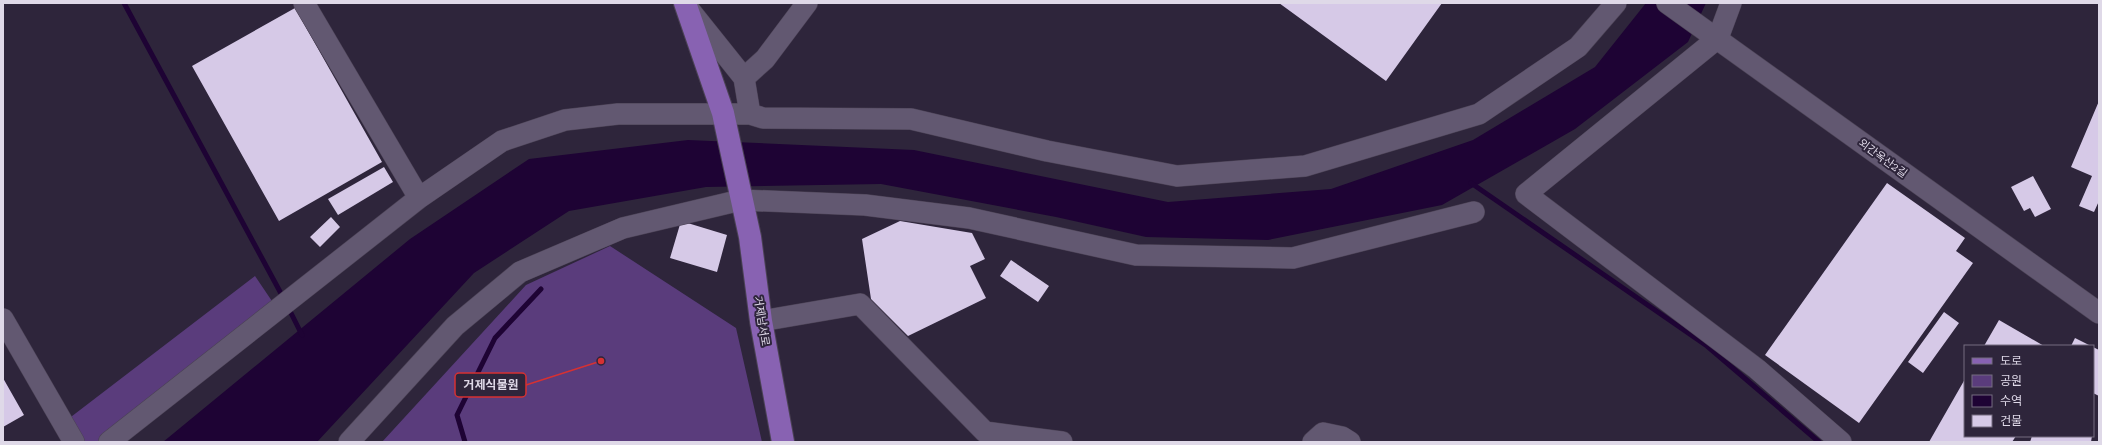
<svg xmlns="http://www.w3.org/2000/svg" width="2102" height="445" font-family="'Roboto Serif','Noto Sans KR',serif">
<rect width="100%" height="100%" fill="#2e253b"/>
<path fill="#5a3c7c" d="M610,246L736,328L762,442H382L526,285Z
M255,276L278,310L109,442H74L63,423Z"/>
<path fill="#1e0334" d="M1646,3H1706L1688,42L1575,129L1442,205L1268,240L1146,237L1056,217L881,184L706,187L569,211L474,273L317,442H163L410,239L529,159L688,140L914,150L1168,202L1331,189L1473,140L1595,67Z"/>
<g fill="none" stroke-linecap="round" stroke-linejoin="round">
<path stroke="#1e0334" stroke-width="5" d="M124,3L284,299
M1471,183L1707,346L1819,442
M288,307L302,335
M465,442L457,415L495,338L541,289"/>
</g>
<path fill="#d6c9e7" d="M1279,3H1442L1386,81Z
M295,8L382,162L279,221L192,66Z
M2099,101V201L2094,212L2079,206L2092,176L2071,167Z
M384,167L393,182L338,215L328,199Z
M2033,176L2051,209L2035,217L2030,208L2024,211L2011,187Z
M1887,183L1965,238L1956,251L1973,263L1859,423L1765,355Z
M331,217L340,227L320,247L310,237Z
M681,221L727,235L717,272L670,258Z
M900,221L972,233L985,259L970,266L986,298L908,336L871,299L862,239Z
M1011,260L1049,286L1038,302L1000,276Z
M1944,312L1959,323L1923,373L1908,362Z
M1999,320L2044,346H1984Z
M2075,338L2091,346H2071Z
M2093,347L2099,350V396L2093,393Z
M3,378L24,415L3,427Z
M1965,379V436H2016L2012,442H1929Z
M2032,436H2092L2091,442H2030Z"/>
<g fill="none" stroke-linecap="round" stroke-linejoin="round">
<defs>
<path id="minor" d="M304,3L419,198
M1667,3L2099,313
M1731,3L1718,38L1526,194L1757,369L1841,442
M688,8L744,78
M750,114L763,118L911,119L1047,151L1177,176L1305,166L1479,114L1578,47L1616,3
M3,319L74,442
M761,321L860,304L985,432L1062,442
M109,442L419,198L502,141L565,120L618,114H750L744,78L765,59L807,3
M349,442L455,326L520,272L623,228L741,200L865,205L969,218L1136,255L1293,258L1474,212
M1313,442L1323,433L1342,437L1350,442"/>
<path id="major" d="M685,3L723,113L750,237L761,321L783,442"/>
</defs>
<use href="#minor" stroke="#4b4255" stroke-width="22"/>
<use href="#major" stroke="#4b4255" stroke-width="24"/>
<use href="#minor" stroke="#625871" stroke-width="21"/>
<use href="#major" stroke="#8862b2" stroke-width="22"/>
</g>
<g text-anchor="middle" stroke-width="4" stroke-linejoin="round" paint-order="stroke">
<g font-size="11" fill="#dfd9e8" stroke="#2e253b">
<text transform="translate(1883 158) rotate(36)" y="4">외간옥산2길</text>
<text transform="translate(762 321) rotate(81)" y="4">거제남서로</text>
</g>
</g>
<path fill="none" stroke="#d63132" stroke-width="1.5" d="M601 361L526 385"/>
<circle fill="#d63132" stroke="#2e253b" stroke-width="1.5" cx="601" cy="361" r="4"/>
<rect fill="#2e253b" stroke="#d63132" stroke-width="1.5" x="455" y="373" width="71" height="24" rx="4"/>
<g font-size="12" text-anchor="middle" font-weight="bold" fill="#dfd9e8">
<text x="491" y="389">거제식물원</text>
</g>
<rect width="2102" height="445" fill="none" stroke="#dfd9e8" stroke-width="8"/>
<rect x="1964" y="345" width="130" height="92" fill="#2e253b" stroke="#756d80"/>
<rect x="1972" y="358" width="20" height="6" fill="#8862b2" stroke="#756d80"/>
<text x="2000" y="365" font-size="12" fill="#dfd9e8">도로</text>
<rect x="1972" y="375" width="20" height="12" fill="#5a3c7c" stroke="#756d80"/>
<text x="2000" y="385" font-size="12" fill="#dfd9e8">공원</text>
<rect x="1972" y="395" width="20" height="12" fill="#1e0334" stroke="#756d80"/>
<text x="2000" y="405" font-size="12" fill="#dfd9e8">수역</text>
<rect x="1972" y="415" width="20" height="12" fill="#d6c9e7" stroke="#756d80"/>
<text x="2000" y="425" font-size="12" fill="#dfd9e8">건물</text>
</svg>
